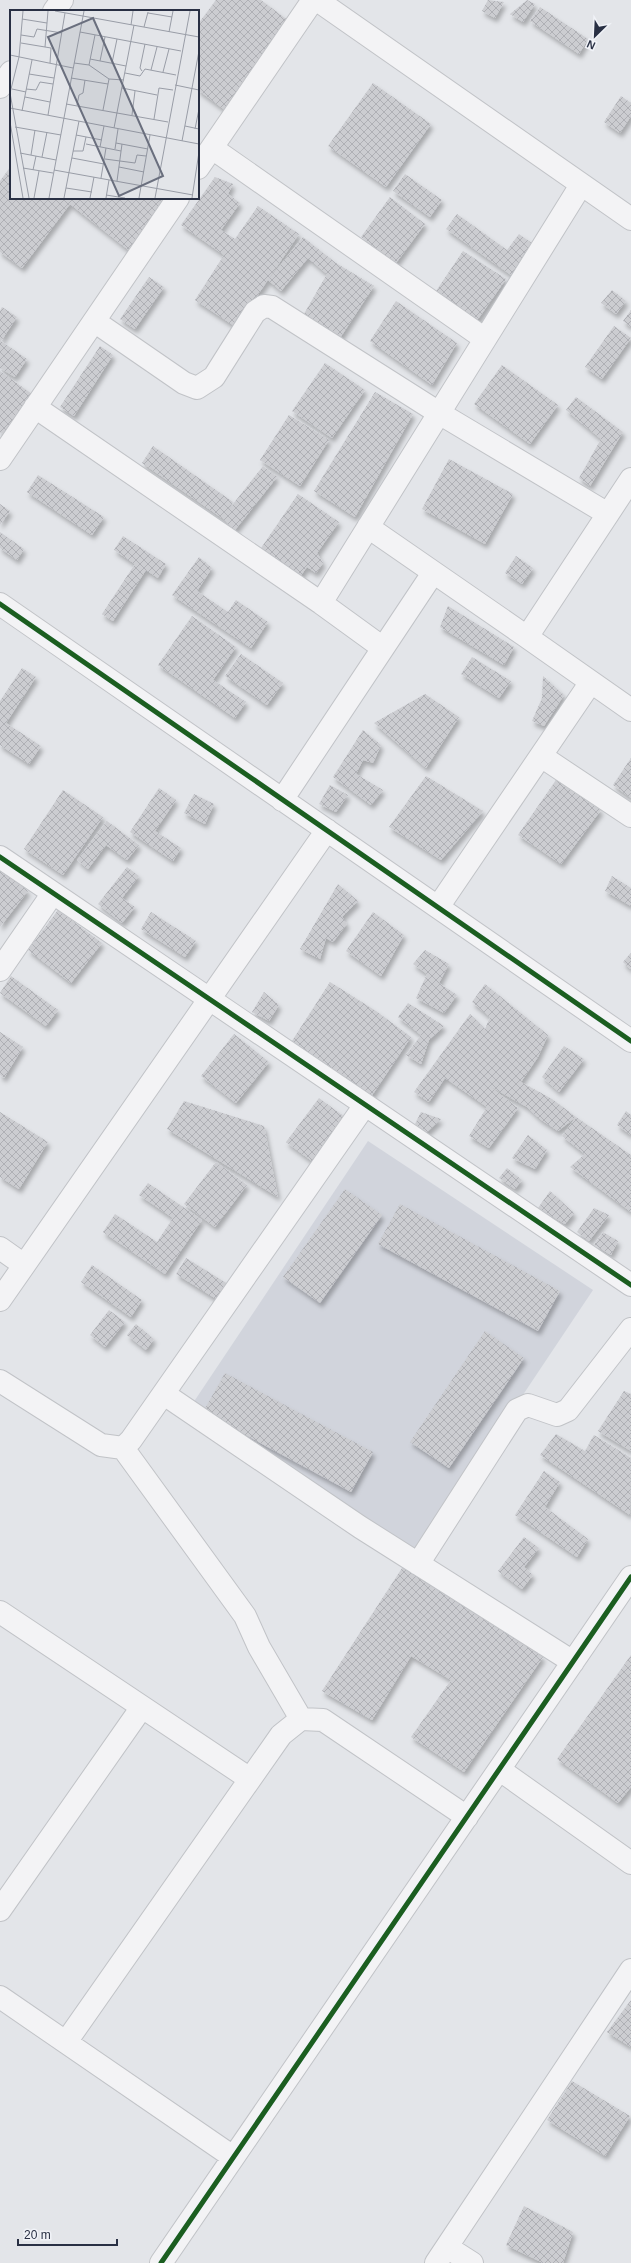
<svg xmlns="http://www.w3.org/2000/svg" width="631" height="2263" font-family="Arial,sans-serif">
<defs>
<pattern id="building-cross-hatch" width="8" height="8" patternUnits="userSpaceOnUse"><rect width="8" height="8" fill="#cccdd1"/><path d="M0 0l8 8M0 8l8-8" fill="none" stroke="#afb0b5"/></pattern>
<filter id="shadow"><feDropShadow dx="2.5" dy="4.5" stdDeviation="2" flood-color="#0004"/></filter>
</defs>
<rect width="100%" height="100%" fill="#e3e5e9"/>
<path fill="#d1d4dc" d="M368,1141L593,1290L414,1558L189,1409Z"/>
<path fill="url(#building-cross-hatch)" filter="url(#shadow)" d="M216,0H261L289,21L229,113L198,90V24Z
M488,0L504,2L495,18L482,11Z
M527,0L535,4L523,22L510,14Z
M540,7L588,39L579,54L530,21Z
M373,83L431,124L386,187L328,146Z
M621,96L631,103V116L620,133L604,122Z
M11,166V198H167L131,252L70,204L22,268L0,252V181Z
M405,174L442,200L430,217L393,191Z
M215,177L233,184L228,194L240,203L221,230L235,239L258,206L299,234L236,327L195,300L224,255L181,225Z
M390,197L425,224L396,263L361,237Z
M457,214L507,250L519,234L533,244L511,275L446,229Z
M303,237L336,263L374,286L340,338L304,314L327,274L308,258L281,291L268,280Z
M463,251L506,279L476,322L434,294Z
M149,277L164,287L135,329L120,319Z
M612,290L626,301L616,314L601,303Z
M396,301L457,343L432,385L370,341Z
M2,307L17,317L1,341L27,359L15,377L0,368V311Z
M631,310V327L623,321Z
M614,326L631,338L602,379L585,367Z
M100,346L113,355L74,416L60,407Z
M325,363L365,390L332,438L292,411Z
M502,365L558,405L530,444L474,404Z
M0,371L32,394L3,434L0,432Z
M375,392L413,414L355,517L314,491Z
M576,397L623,432L590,486L579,478L601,439L566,410Z
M289,415L329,440L300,486L260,460Z
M153,446L233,502L226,513L263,466L277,477L235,530L222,518L142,463Z
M449,459L513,494L485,544L422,509Z
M38,475L104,517L92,535L27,492Z
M298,494L339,522L317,553L323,563L316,573L307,567L299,578L259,551Z
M0,504L10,511L0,525Z
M0,532L24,549L17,560L0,548Z
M123,536L166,564L158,578L146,570L113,621L102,614L135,564L114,550Z
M516,556L533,568L522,584L505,573Z
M199,557L212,568L197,591L228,612L236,600L268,622L251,648L172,595Z
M448,606L514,647L504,665L440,627Z
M192,616L236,647L213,680L246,702L235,718L158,665Z
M241,654L283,683L267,705L225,676Z
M472,657L511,681L499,698L461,674Z
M22,668L36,677L6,723L41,746L29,764L0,745V701Z
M543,676L564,695L544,726L532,721L542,698Z
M425,694L459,717L426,768L374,723Z
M363,730L381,745L373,763L363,760L356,774L383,790L371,805L333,777Z
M631,758V798L613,785Z
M426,776L483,811L441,860L389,827Z
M556,780L601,810L561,864L518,835Z
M330,785L348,795L336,812L319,804Z
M159,788L176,800L155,831L181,848L173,861L130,832Z
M63,790L103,817L63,875L24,849Z
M194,794L214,804L205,824L184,813Z
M107,821L139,845L127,860L106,845L88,869L77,860Z
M127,867L139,876L122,898L135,907L122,923L98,904Z
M0,868L28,891L0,927Z
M612,876L631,888V906L605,891Z
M338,884L358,901L342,917L347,924L333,942L326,938L320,959L300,949Z
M58,910L102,943L71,983L28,950Z
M151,912L196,941L185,957L141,929Z
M373,912L404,935L381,976L346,951Z
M425,950L449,964L439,983L457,995L444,1013L416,998L427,974L413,964Z
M631,953V970L623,962Z
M11,976L58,1010L46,1026L0,993Z
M330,982L376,1011L411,1037L371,1097L331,1067L290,1044Z
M485,984L548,1035L538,1057L521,1082L552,1099L576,1117L558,1131L540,1119L527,1107L491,1087L518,1108L489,1148L469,1136L487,1107L445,1078L429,1102L414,1092L470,1014L485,1029L490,1017L472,1002Z
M264,992L279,1005L269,1021L252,1012Z
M408,1003L444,1026L429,1040L421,1064L406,1055L421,1035L398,1017Z
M0,1032L23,1047L4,1078L0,1075Z
M234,1034L269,1062L236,1103L201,1076Z
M564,1046L584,1059L559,1092L542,1077Z
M319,1098L346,1118L313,1162L286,1142Z
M184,1101L264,1126L278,1197L167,1129Z
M626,1111L631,1115V1135L617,1125Z
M0,1112L48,1142L19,1189L0,1177Z
M421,1112L441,1119L426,1133L415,1124Z
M576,1117L631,1155V1185L596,1162L631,1185V1212L570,1167L585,1154L562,1136Z
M528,1135L547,1150L535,1169L512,1158Z
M216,1162L247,1185L215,1227L184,1204Z
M507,1168L522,1180L515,1189L499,1178Z
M148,1183L202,1220L165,1274L103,1232L115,1214L157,1242L173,1218L139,1195Z
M345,1189L382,1215L320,1303L283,1277Z
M550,1191L574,1213L565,1224L538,1208Z
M400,1204L560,1291L538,1331L378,1244Z
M594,1208L609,1215L589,1241L577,1232Z
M603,1232L618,1241L611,1255L594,1245Z
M186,1258L228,1284L218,1300L176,1274Z
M92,1265L142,1300L131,1317L81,1282Z
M109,1310L125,1322L105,1347L90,1335Z
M136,1324L154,1339L146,1350L127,1335Z
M485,1331L524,1358L449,1468L410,1442Z
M225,1373L373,1452L351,1492L203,1412Z
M624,1391L631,1394V1451L598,1431Z
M556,1434L585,1451L594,1435L631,1458L630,1515L540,1455Z
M544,1471L560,1482L545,1507L588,1539L577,1557L515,1515Z
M524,1537L539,1548L524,1567L533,1575L522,1589L498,1571Z
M404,1565L543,1657L464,1772L411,1737L451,1680L411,1656L372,1720L322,1691Z
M631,1655V1787L618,1803L557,1759Z
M631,2000V2047L607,2032Z
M572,2081L630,2116L605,2156L547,2120Z
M524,2206L573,2232L563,2263H543L506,2245Z"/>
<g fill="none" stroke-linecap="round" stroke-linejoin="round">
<defs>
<path id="minor" d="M317,0L631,219
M54,11L62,0
M0,87L11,72
M212,148L485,339
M198,168L313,0
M94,321L184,383L197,388L214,377L255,312L264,306L272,307L439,413L608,514
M35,407L321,603L383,648
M0,459L178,198
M368,527L527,637L631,479
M321,603L581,185
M0,604L631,1041
M527,637L631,710
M541,756L631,816
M282,800L433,573
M0,857L631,1285
M438,907L591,682
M0,970L53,893
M0,1248L24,1265
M0,1300L327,830
M0,1381L101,1445L123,1448L131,1440L365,1105
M164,1394L360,1527L573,1662
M123,1448L245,1616L259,1647L301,1719
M418,1564L517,1410L528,1405L557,1415L568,1410L631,1329
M0,1612L250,1779
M500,1770L631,1863
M0,1910L142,1707
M0,1997L233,2157
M66,2042L281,1735L301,1719L323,1720L467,1817
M447,2247L472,2263
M161,2263L631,1577
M436,2263L631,1970"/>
</defs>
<use href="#minor" stroke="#c1c3c7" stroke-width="24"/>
<use href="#minor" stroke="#f3f3f5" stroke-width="22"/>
<defs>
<path id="cycleway" d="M0,604L631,1041
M0,857L631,1285
M161,2263L631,1577"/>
</defs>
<use href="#cycleway" stroke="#f1f3f8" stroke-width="8"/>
<use href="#cycleway" stroke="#1b5e20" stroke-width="5"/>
</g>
<g transform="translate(10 10)">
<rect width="189" height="189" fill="#e3e5e9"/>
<path fill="none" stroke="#999da7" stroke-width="1" d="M45,1L189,27M138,3L162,7M12,9L37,13M121,15L123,1M134,17L138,2M70,22L171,41M159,22L163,1M11,25L24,27L27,19L52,23M11,33L41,38L40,53M35,37L38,1M0,45L63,58M80,49L116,56M90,51L95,27M64,53L79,55L85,25M102,53L107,29M79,55L99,69M141,60L147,37M132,61L130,58L135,34M153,62L159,39M115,63L130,66L135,59L166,65M19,64L44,68M61,68L98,74M165,75L189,80M112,78L147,85M2,79L16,82M16,79L26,80L30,72L43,74M0,83L19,188M0,83L9,47L13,1M15,87L40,92M56,94L158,112M67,95L69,85L73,83L75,70M0,98L189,134M93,100L99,69L114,70M12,101L22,50M38,105L55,3M122,105L125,81M144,109L149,78L163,80M0,112L13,188M175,116L189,119M5,117L51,125M104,118L124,15M185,119L189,99M66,125L92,130M172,131L189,41M106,133L138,139M76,134L96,138M90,137L94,116M105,139L108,119M63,141H73L76,127M10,143L46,150M21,145L25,120M32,147L37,122M62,148L94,154M95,149L125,153L127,145L136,146M109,157L134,162M13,158L43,163M23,160L26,146M44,160L183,185M91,168L96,138L111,141M107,171L112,134M56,178L82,182M96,185L115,188M24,188L29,161M39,188L74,1M54,188L69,111M80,188L84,167M96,188L99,170M129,188L140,125M145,188L180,1M182,188L189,142"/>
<path fill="#6a6f7e" fill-opacity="0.15" stroke="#6a6f7e" stroke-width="2" d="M83,8L153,166L109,186L38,27Z"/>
<rect width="189" height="189" fill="none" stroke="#293044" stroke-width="2"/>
</g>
<g transform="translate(595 36) rotate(204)" stroke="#f1f3f8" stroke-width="3" paint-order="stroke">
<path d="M0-3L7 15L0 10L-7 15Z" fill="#293044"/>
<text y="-6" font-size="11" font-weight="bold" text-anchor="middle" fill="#293044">N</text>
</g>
<path d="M18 2239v6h99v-6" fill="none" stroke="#293044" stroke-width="2"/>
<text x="24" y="2239" font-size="12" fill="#293044" stroke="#f1f3f8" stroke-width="3" paint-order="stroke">20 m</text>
</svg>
